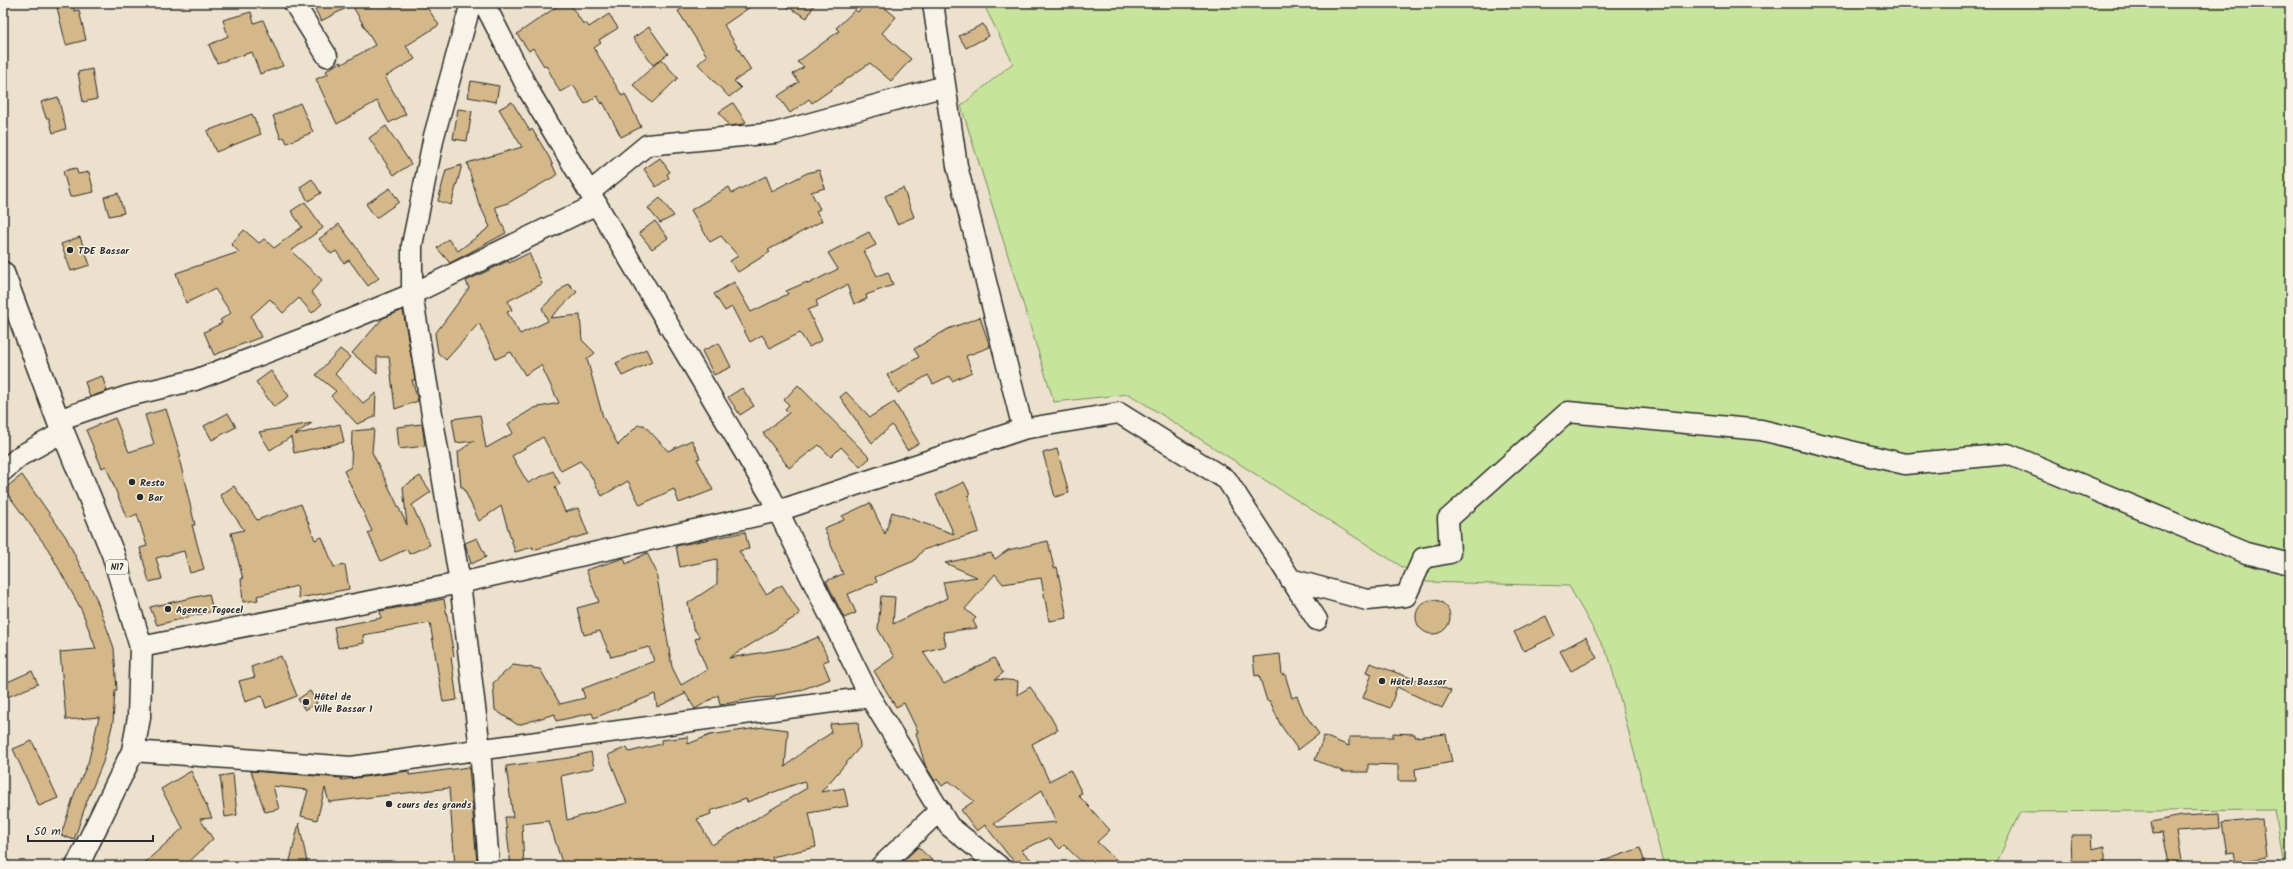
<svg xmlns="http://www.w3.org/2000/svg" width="2293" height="869" font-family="Kalam,sans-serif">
<rect width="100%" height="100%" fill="#ece1cc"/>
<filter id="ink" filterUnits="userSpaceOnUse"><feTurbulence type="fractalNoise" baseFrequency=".025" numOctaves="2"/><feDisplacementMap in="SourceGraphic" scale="8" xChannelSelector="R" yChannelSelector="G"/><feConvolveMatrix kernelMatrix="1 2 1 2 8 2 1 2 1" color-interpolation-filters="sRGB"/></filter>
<g filter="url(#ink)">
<path fill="#c7e49c" stroke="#798864" d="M983,3H2290V866H2284L2275,810L2020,812L1995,866H1664L1609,657L1569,586L1426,582L1129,394L1054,402L961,106L1013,63Z"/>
<path fill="#d4b889" stroke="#2b2b2b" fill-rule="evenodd" d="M56,3H74V11L79,10L86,40L66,45Z
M312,3H424L439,25L406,46L415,59L385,77L406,114L389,123L377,101L337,124L316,79L328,74L326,71L340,62L342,64L375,45L352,5L321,21Z
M562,3H569L584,25L586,23L589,27L609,14L618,28L599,40L601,43L594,48L622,96L625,94L641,127L621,137L603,102L602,104L597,96L585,104L573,85L560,92L546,65L544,66L533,48L529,51L517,34Z
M692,3H756L724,25L751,70L734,81L741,88L729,97L698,64L707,56L678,11Z
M781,3H815L807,18Z
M866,3H879L896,17L882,33L911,59L891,81L870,63L812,103L809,99L790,113L778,96L799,82L793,74L804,67L797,62L839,31L836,28L855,10L858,12Z
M251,12L254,23L263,20L283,66L260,74L252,52L217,63L209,45L228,36L223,20Z
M983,24L989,36L966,48L959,36Z
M649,27L668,54L653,65L633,38Z
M661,59L678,78L652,103L633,85Z
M92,69L97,99L83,102L78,72Z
M471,81L499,86L496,102L468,97Z
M58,97L66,129L53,133L49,118H46L41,102Z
M512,102L530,131L532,129L549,157L557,175L508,203L495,207L506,233L450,263L437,248L448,239L458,251L490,227L478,201L467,163L522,147L499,109Z
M300,103L313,132L287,143L284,137L281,139L273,116Z
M733,103L746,122L743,124L729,126L719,112Z
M458,109L472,111L467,141L453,139Z
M252,114L261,134L216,152L207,131Z
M386,126L411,164L394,175L369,138Z
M660,158L670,172L667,174L669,178L656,187L644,169Z
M462,165L451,205L438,201L446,170Z
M76,168L78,174L89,172L94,192L70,197L63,171Z
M819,170L825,188L811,192L820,209L816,211L822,221L768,250L770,252L738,272L730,261L738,256L721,236L710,242L691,210L729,187L732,193L766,176L772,191L807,173Z
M312,179L321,193L308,201L300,187Z
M390,188L399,202L376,218L366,204Z
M903,188L914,217L897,224L885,196Z
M118,193L124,213L109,216L104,197Z
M660,198L674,216L660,223L648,208Z
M305,202L323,228L291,251L322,280L311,292L322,304L312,313L299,298L283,313L270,299L251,316L261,337L214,355L204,332L222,323L220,320L231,313L215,289L186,303L176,273L239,252L231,244L244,230L259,243L264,239L274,248L302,227L291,211Z
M655,221L668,238L652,249L639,233Z
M339,224L379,278L368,286L349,260L344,263L336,251L331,254L319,239Z
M869,232L876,245L864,251L877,276L888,272L893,285L866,295L867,299L854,304L847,285L816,301L818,306L808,310L822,340L809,347L800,333L770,348L762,335L750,342L732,307L725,311L714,294L734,282L751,312L788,294L786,291L807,282L808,284L838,269L828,253Z
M80,237L90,265L71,271L61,244Z
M529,253L542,284L508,301L512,310L507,312L520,334L548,321L542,308L568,283L577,292L550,318L580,315L582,340L595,353L587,359L603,417L618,445L638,425H644L668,451L692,440L700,458L697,459L713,490L679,503L674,489L640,505L628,481L602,496L587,469L580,461L561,471L543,437L512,456L528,483L553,471L560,484L555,487L565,512L578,508L588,534L533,550V547L515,552L501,506L479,521L463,487H461L458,452L474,441L456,443L452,419L480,415L486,448L513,433L508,424L534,408L559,403L541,365L525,375L511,352L496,359L479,323L446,360L438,353L435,334L469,288L466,281L508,261L509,263Z
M403,310L415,380H412L418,401L395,409L389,357H377V374L352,353L383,318Z
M980,317L990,347L966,356L972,372L952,381L950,376L933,384L928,375L898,393L887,375L919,357L914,349L948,329Z
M719,343L731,367L714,375L702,351Z
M340,349L350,357L335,374L363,403L376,393L375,417L357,424L331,396L336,391L316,375Z
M646,349L652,362L622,376L616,363Z
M271,371L289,396L274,407L256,382Z
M102,376L107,391L90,397L85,382Z
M798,385L870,458L860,467L841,447L831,457L819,445L789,468L763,433L789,413L785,409L789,405L784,400Z
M742,388L754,406L740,415L728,397Z
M846,392L870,417L894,402L919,443L907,450L892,425L872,443L840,397Z
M166,409L181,457L179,458L195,525H192L204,569L190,573L184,551L156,558L162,579L149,582L140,548L147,546L137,514L127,519L106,466L102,468L86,430L115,418L129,452L154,444L145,415Z
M228,413L236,427L212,440L204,426Z
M312,423L294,435L340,424L344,442L294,453L291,437L270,450L259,432Z
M422,424L425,446L399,449L397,427Z
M374,429L372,452L407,525L403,487L420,476L431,492L412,505L430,545L409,554L407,549L381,561L368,533L372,531L344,471L351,467L352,431Z
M1057,449L1069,493L1055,497L1043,453Z
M22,475L66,537L96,598L114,648L117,690H115L113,722L103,762L87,801L74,840L61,835L75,792L88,763L99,717L66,720L60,652L96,649L82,611L48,549L4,489Z
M964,482L970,494L968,495L979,532L923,550L914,561L875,577L877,582L848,594L856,613L844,618L826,581L843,574L824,528L844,520L842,516L870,503L885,534L892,512L954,534L936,495Z
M234,486L257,520L301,504L315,540L322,537L334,567L345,565L349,589L299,598L297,586L257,596L258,600L243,602L241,579H243L231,533L244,530L220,495Z
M745,532L749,549L739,551L766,594L782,585L800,614L729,658L795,647L818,637L829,660L823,662L830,679L798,691L775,695V697L756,698L720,705L718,695L695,709L684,691L685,694L657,707L655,694L594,718L592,713L556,721L555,714L518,725L495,710L493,683L513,665L540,669L560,704L585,698L582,689L654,661L649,647L611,657L600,631L584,635L577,608L599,602L586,570L624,558L626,564L647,553L656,571L672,667L681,685L707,670L697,645L695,639L700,637L693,628L688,603L717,584V559L680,567L676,546Z
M477,538L486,557L471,564L465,543Z
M1048,541L1054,568L1057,567L1067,618L1049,621L1041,578L1003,584L995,574L965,609L976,618L973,621L977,628L943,632L946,646L923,652L944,684L994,658L1003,673L995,679L1018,681L1017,695L1030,687L1045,707L1058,730L1032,744L1049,781L1070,770L1082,793L1078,795L1110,830L1097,842L1123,866H1086L1064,845L1060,849L1049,838L1021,850L1038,866H1020L1009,856L985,825L977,831L961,810L974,801L949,781L942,786L937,779L935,781L925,765L916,733L918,732L904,703L896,707L874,671L894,657L878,629L881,596L895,597L893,624L947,598L943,582L977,577L945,563L991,553L995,559L1008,550ZM1042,790L1056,822L998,827L994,824Z
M209,594L213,611L157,625L150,607Z
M444,599L454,656L451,657L457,700L443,702L430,623L363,635L364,643L338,648L334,627L381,618L380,611Z
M1416 617a17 17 0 1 1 34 0a17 17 0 1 1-34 0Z
M1546,616L1555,636L1524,651L1514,632Z
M1586,637L1597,658L1571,671L1560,651Z
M1280,654L1282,675L1285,674L1292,698L1297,696L1304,713L1319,734L1298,750L1280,724L1270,701H1267L1259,675L1255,676L1253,657Z
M281,656L297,696L266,708L262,696L245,702L239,681L255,677L251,667Z
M1370,663L1422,682L1424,679L1451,691L1442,708L1397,687L1390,708L1363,698L1372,674L1366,672Z
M32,671L38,684L3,699V684Z
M310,691L317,703L305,710L298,699Z
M858,722L860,747L821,792L844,788L848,806L809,813L816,847L772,857L775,866H563L549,821L522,824L524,866H511L505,817H513L506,766L568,758L591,752L594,768L561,776L567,820L627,803L608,755L627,747L629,752L661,744V740L688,737V744L710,735L764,727L788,730L785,767L806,749L831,733L830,724ZM804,781L807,788L712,845L697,819L711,814L710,811L746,799L747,802Z
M1393,733L1415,734V737L1446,734L1452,762L1415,769L1416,781H1398V765L1368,764V772H1344L1315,760L1324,736L1349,746V737H1393Z
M32,741L58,798L39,806L13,749Z
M469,767L477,864H474V866H455L449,788L329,802L325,788L317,820L301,816L308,790L273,786L279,809L265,812L251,771L342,778L341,780L409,771V775Z
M191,771L212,818L200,819L213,839L185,866H141L183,828L161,789Z
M233,774L237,815L225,817L220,776Z
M2219,814L2220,828L2177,831L2182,861L2168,864L2162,833L2153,834L2151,822L2182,816Z
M2262,819L2266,857L2236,863L2234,853L2227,854L2222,823Z
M299,823L307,862L289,865Z
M2071,835H2091L2092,849L2105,846V866H2072Z
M918,847L938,866H898Z
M1640,848L1646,866H1596L1595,864Z"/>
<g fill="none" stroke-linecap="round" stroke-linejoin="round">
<defs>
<path id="minor" d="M294,3L327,56
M471,3L434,136L412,245V294L460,583L480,749L489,866
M484,3L529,91L770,495L870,697L949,826L999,866
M933,3L957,166L1023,429
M590,192L647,145L775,133L945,86
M58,420L128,396L195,380L312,335L412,294L597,204
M3,471L20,456L63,432
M1290,579L1367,600L1406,596L1423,558L1450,553L1448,519L1568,412L1761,430L1905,464L2008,454L2246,553L2290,564
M141,647L460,583L778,511L1023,429L1119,413L1227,480L1317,620
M133,751L351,767L870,697
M881,866L940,810"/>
<path id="primary" d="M3,273L58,420L113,554L141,647L139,717L133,751L77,866"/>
</defs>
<use href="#minor" stroke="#2b2b2b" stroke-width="23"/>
<use href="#primary" stroke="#2b2b2b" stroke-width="25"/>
<use href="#minor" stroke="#f7f3e8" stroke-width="20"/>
<use href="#primary" stroke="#f7f3e8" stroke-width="22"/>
</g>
</g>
<g fill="#2b2b2b" stroke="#f7f3e8" stroke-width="1.5">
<circle cx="70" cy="250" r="4"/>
<circle cx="132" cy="482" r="4"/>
<circle cx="140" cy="497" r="4"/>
<circle cx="168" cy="609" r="4"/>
<circle cx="1382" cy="681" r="4"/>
<circle cx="306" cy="702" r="4"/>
<circle cx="389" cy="804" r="4"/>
</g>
<g text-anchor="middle" stroke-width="3" stroke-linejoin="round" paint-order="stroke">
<rect fill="#f7f3e8" stroke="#686764" stroke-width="1" x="106" y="560" width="22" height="14" rx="3"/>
<g font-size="9" font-weight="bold" fill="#2b2b2b">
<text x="117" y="570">N17</text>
</g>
<g font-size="10" font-weight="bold" fill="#2b2b2b" stroke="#f7f3e8" text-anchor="start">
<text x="78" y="254">TDE Bassar</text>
<text x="140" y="486">Resto</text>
<text x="148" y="501">Bar</text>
<text x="176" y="613">Agence Togocel</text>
<text x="1390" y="685">Hôtel Bassar</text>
<text x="314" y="700">Hôtel de<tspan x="314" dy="12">Ville Bassar 1</tspan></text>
<text x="397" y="808">cours des grands</text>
</g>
</g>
<rect width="2293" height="869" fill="none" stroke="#f7f3e8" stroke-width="16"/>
<rect x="8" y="8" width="2277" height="853" fill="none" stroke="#2b2b2b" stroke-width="1.5" filter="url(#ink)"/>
<path d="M28 835v6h125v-6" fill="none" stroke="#2b2b2b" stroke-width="2"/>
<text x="34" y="835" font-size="12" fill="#2b2b2b" stroke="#f7f3e8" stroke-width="3" paint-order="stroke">50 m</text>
</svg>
